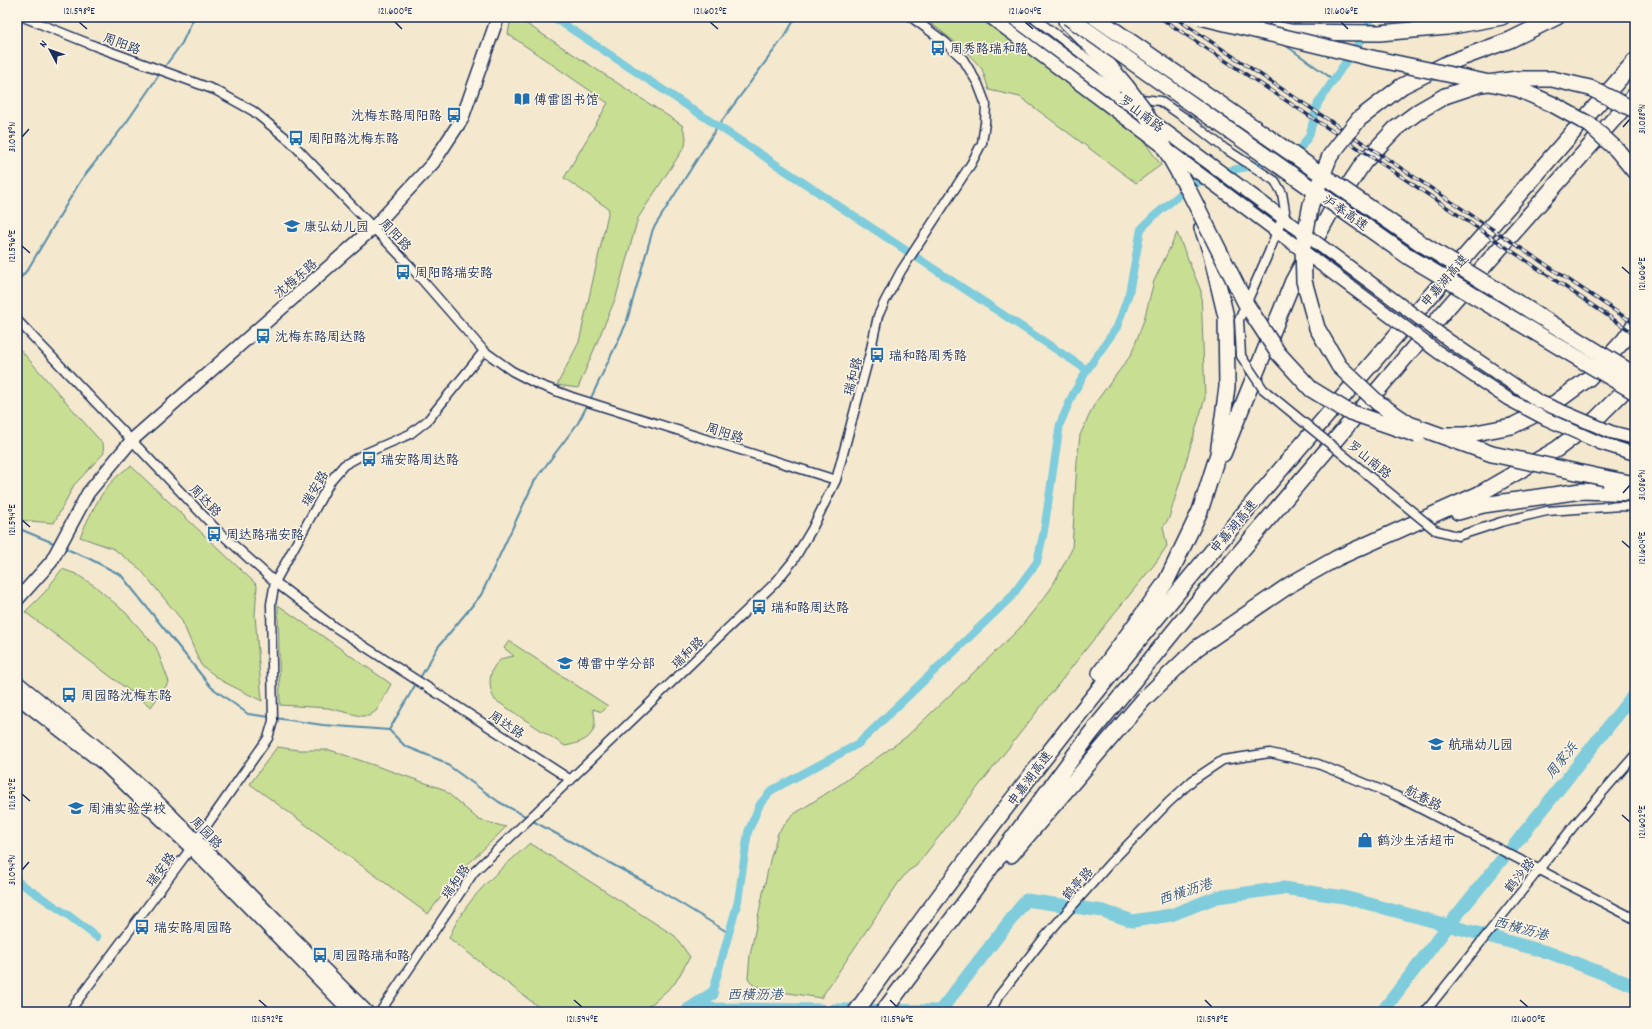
<svg xmlns="http://www.w3.org/2000/svg" width="1652" height="1029" font-family="Dekko,'LXGW WenKai TC',sans-serif">
<rect width="100%" height="100%" fill="#f4e8ce"/>
<filter id="ink" filterUnits="userSpaceOnUse"><feTurbulence type="fractalNoise" baseFrequency=".025" numOctaves="2"/><feDisplacementMap in="SourceGraphic" scale="8" xChannelSelector="R" yChannelSelector="G"/><feConvolveMatrix kernelMatrix="1 2 1 2 8 2 1 2 1" color-interpolation-filters="sRGB"/></filter>
<g filter="url(#ink)">
<path fill="#c8de93" stroke="#728678" d="M511,17H516L682,125L686,137L685,146L638,218L616,297L578,388L557,385L579,342L609,209L564,178L608,103L508,34Z
M923,17H1021L1072,54L1103,84L1161,165L1136,183L1020,97L989,90L982,69L965,50Z
M1177,233L1201,291L1205,398L1169,518L1163,527L1167,546L1154,565L1108,621L916,866L908,871L899,882L821,998L769,990L753,985L748,978L750,955L770,860L778,833L791,816L841,784L906,737L1019,629L1050,590L1072,549L1077,461L1080,435L1095,403L1131,355L1144,320L1154,281Z
M17,346L103,444L104,453L74,485L54,523L17,520Z
M131,466L257,585L255,615L262,701L222,681L201,665L181,619L140,569L114,549L80,537C92,510 105,481 131,466Z
M62,569L76,574L95,586L126,613L156,647L169,682L151,707L25,612L45,592Z
M278,605L391,684L377,710L369,716H361L328,708L280,705Z
M509,641L608,706L602,712L593,709C600,734 587,742 565,746L495,700C487,687 488,665 504,658C507,657 511,657 514,656L504,648Z
M277,747L299,750H330L443,789L479,820L506,827L458,874L428,914L250,784Z
M530,843L675,936L690,957L675,983L653,1003L637,1012H545L449,938C465,898 499,871 530,843Z"/>
<g fill="none" stroke-linecap="round" stroke-linejoin="round">
<path stroke="#568daa" stroke-width="2" d="M1247,17L1256,23
M1285,45L1334,80
M163,69L182,43L194,17
M17,282L28,269L81,180L126,123L161,72
M590,400L626,324L653,229L718,126L786,34L796,17
M17,531L22,530L56,544
M64,548L88,558L121,575L211,687L248,714L270,717
M420,678L438,647L481,595L535,480L578,423L588,404
M275,718L323,725L389,730L405,746L442,761L499,802L527,817
M389,730L417,682
M531,820L652,886L729,933"/>
<path stroke="#7eccdc" stroke-width="8" d="M553,17L1087,370
M17,881L68,915L97,937
M712,994L738,901L748,832L760,804L772,790L858,744L1011,597L1037,562L1044,531L1060,424L1073,394L1087,370L1117,327L1129,293L1141,229L1154,216L1190,186L1222,172L1257,165L1297,153L1309,136L1318,103L1366,32L1371,17"/>
<path stroke="#7eccdc" stroke-width="13" d="M1512,848L1635,693
M689,1009L821,1010
M688,1010L712,994
M834,1010L940,1011L1026,900L1103,911L1133,921L1171,915L1217,897L1283,888L1344,897L1550,953L1635,986
M1382,1012L1448,926L1504,857"/>
<defs>
<path id="street" d="M23,17L95,46L215,90L253,111L291,142L410,266L484,351L512,371L537,384L572,397L836,480
M1033,17L1101,69L1121,91
M1136,97L1141,99L1160,101L1191,122
M17,320L217,530L275,582L333,626L571,780
M69,1012L191,848L268,738L273,721L271,604L275,582L331,480L344,465L366,453L410,434L428,420L484,351
M380,1012L474,872L775,583L793,561L812,529L836,480L870,353L878,316L885,301L901,271L971,164L982,143L985,123L986,105L978,84L963,59L945,42L911,17
M991,1012L998,997L1044,938L1111,862L1168,803L1193,780L1223,760L1270,753L1318,764L1396,796L1635,919
M1425,1012L1577,822L1635,755"/>
<path id="secondary" d="M990,17L1113,109
M1012,17L1121,98
M17,600L51,562L88,493L132,440L373,228L433,163L462,119L498,17
M17,682L98,748L153,797L367,1012
M17,697L104,764L191,848L351,1012"/>
<path id="highway" d="M1066,21L1100,55L1126,86
M1276,29L1291,32L1379,33L1447,27L1502,17
M1402,86L1448,63L1510,40L1557,17
M1617,150L1635,172
M1512,426L1548,408L1589,378L1625,339L1635,324
M1223,454L1293,281L1329,215L1364,162L1395,129L1419,111L1445,96
M1605,478L1635,484
M1458,512L1483,505L1581,491L1635,493
M1100,673L1166,582L1200,511L1218,454L1227,387L1226,317L1210,250L1202,228
M1011,855L1144,699L1197,648L1291,584L1337,558L1479,494L1557,449L1595,420L1624,391L1634,378
M856,1012C1091,675 1367,370 1635,61
M883,1012L1091,733L1196,604L1449,306L1635,95"/>
</defs>
<use href="#street" stroke="#1b2f5e" stroke-width="11"/>
<use href="#secondary" stroke="#1b2f5e" stroke-width="15"/>
<use href="#highway" stroke="#1b2f5e" stroke-width="18"/>
<use href="#street" stroke="#fcf5e5" stroke-width="8"/>
<use href="#secondary" stroke="#fcf5e5" stroke-width="12"/>
<use href="#highway" stroke="#fcf5e5" stroke-width="15"/>
<defs>
<path id="rail" d="M1159,17L1390,169L1635,334
M1174,17L1635,324"/>
</defs>
<use href="#rail" stroke="#1b2f5e" stroke-width="3.5"/>
<use href="#rail" stroke="#fcf5e5" stroke-width="2" stroke-dasharray="6" stroke-linecap="butt"/>
<defs>
<path id="street-bridge" d="M1191,122L1224,148L1275,181L1282,193L1285,211L1269,252L1239,320L1241,356L1263,389L1435,530L1458,536L1501,522L1547,511L1621,506L1635,507"/>
<path id="secondary-bridge" d="M1121,98L1451,342L1538,401L1611,432L1635,438
M1113,109L1438,352L1508,399L1546,419L1600,443L1635,454"/>
<path id="highway-bridge" d="M1068,17L1409,257L1635,392
M1095,17L1419,242L1635,375
M1200,17L1367,57L1518,89L1552,104L1590,125L1617,150
M1126,86L1142,107L1190,193L1246,304L1278,353L1311,389L1347,411L1417,435
M1402,86L1359,119L1330,156L1311,204L1303,246L1304,281L1317,328L1339,366L1378,403L1409,424L1492,454L1605,478
M1445,96L1481,84L1517,79H1552L1590,88L1635,110
M1447,435H1465L1512,426"/>
</defs>
<use href="#street-bridge" stroke="#1b2f5e" stroke-width="11" stroke-linecap="butt"/>
<use href="#secondary-bridge" stroke="#1b2f5e" stroke-width="15" stroke-linecap="butt"/>
<use href="#highway-bridge" stroke="#1b2f5e" stroke-width="18" stroke-linecap="butt"/>
<use href="#street-bridge" stroke="#fcf5e5" stroke-width="8"/>
<use href="#secondary-bridge" stroke="#fcf5e5" stroke-width="12"/>
<use href="#highway-bridge" stroke="#fcf5e5" stroke-width="15"/>
</g>
</g>
<path fill="none" stroke="#1b2f5e" stroke-width="1.5" d="M79,22L87,29M395,22L402,29M710,22L718,29M1025,22L1033,29M1341,22L1348,29M1623,127L1630,119M22,137L29,129M22,246L30,253M1622,267L1630,274M1623,493L1630,485M22,520L30,527M1622,541L1630,548M22,794L30,801M1622,815L1630,822M22,870L29,862M259,1000L267,1007M574,1000L582,1007M890,1000L897,1007M1205,1000L1212,1007M1520,1000L1528,1007"/>
<defs>
<symbol id="bus-bare" viewBox="-9 -9 18 18"><path d="M-5-6H5V4H4V6H2V4H-2V6H-4V4H-5ZM-3.5-4V0h7V-4ZM-3.5 1.2v1.5H-2V1.2ZM2 1.2v1.5H3.5V1.2Z" fill="#1f6fb2" stroke="#fcf5e5" stroke-width="2.5" paint-order="stroke"/></symbol>
<symbol id="library-bare" viewBox="-9 -9 18 18"><path d="M-6-4Q-3-5.5-.7-3.5V5Q-3 3-6 4ZM6-4Q3-5.5 .7-3.5V5Q3 3 6 4Z" fill="#1f6fb2" stroke="#fcf5e5" stroke-width="2.5" paint-order="stroke"/></symbol>
<symbol id="school-bare" viewBox="-9 -9 18 18"><path d="M0-5L7-2L0 1L-7-2ZM-4 1L0 2.5L4 1V4Q0 6-4 4Z" fill="#1f6fb2" stroke="#fcf5e5" stroke-width="2.5" paint-order="stroke"/></symbol>
<symbol id="shop-bare" viewBox="-9 -9 18 18"><path d="M-5-2.5h2.3a2.7 3.5 0 0 1 5.4 0H5L5.5 6h-11ZM-1.5-2.5h3a1.5 2.3 0 0 0-3 0Z" fill="#1f6fb2" stroke="#fcf5e5" stroke-width="2.5" paint-order="stroke"/></symbol>
</defs>
<g fill-rule="evenodd">
<use href="#bus-bare" x="927" y="37" width="22" height="22"/>
<use href="#library-bare" x="511" y="88" width="22" height="22"/>
<use href="#bus-bare" x="443" y="104" width="22" height="22"/>
<use href="#bus-bare" x="285" y="127" width="22" height="22"/>
<use href="#school-bare" x="281" y="215" width="22" height="22"/>
<use href="#bus-bare" x="392" y="261" width="22" height="22"/>
<use href="#bus-bare" x="252" y="325" width="22" height="22"/>
<use href="#bus-bare" x="866" y="344" width="22" height="22"/>
<use href="#bus-bare" x="358" y="448" width="22" height="22"/>
<use href="#bus-bare" x="203" y="523" width="22" height="22"/>
<use href="#bus-bare" x="748" y="596" width="22" height="22"/>
<use href="#school-bare" x="554" y="652" width="22" height="22"/>
<use href="#bus-bare" x="58" y="684" width="22" height="22"/>
<use href="#school-bare" x="1425" y="733" width="22" height="22"/>
<use href="#school-bare" x="65" y="797" width="22" height="22"/>
<use href="#shop-bare" x="1354" y="829" width="22" height="22"/>
<use href="#bus-bare" x="131" y="916" width="22" height="22"/>
<use href="#bus-bare" x="309" y="944" width="22" height="22"/>
</g>
<g text-anchor="middle" stroke-width="3" stroke-linejoin="round" paint-order="stroke">
<g font-size="13" fill="#1b2f5e" stroke="#fcf5e5">
<text transform="translate(122 43) rotate(20)" y="5">周阳路</text>
<text transform="translate(1142 113) rotate(37)" y="5">罗山南路</text>
<text transform="translate(1346 212) rotate(35)" y="5">沪奉高速</text>
<text transform="translate(396 234) rotate(46)" y="5">周阳路</text>
<text transform="translate(295 278) rotate(-41)" y="5">沈梅东路</text>
<text transform="translate(1444 280) rotate(-49)" y="5">申嘉湖高速</text>
<text transform="translate(852 376) rotate(-75)" y="5">瑞和路</text>
<text transform="translate(725 432) rotate(17)" y="5">周阳路</text>
<text transform="translate(1370 459) rotate(39)" y="5">罗山南路</text>
<text transform="translate(314 488) rotate(-59)" y="5">瑞安路</text>
<text transform="translate(206 500) rotate(46)" y="5">周达路</text>
<text transform="translate(1233 526) rotate(-50)" y="5">申嘉湖高速</text>
<text transform="translate(687 652) rotate(-44)" y="5">瑞和路</text>
<text transform="translate(507 724) rotate(33)" y="5">周达路</text>
<text transform="translate(1029 778) rotate(-53)" y="5">申嘉湖高速</text>
<text transform="translate(1424 797) rotate(27)" y="5">航春路</text>
<text transform="translate(207 832) rotate(46)" y="5">周园路</text>
<text transform="translate(160 869) rotate(-53)" y="5">瑞安路</text>
<text transform="translate(1519 875) rotate(-51)" y="5">鹤沙路</text>
<text transform="translate(455 881) rotate(-54)" y="5">瑞和路</text>
<text transform="translate(1077 883) rotate(-48)" y="5">鹤亭路</text>
</g>
<g font-size="13" fill="#1b2f5e" stroke="#fcf5e5" text-anchor="start">
<text x="950" y="53">周秀路瑞和路</text>
<text x="534" y="104">傅雷图书馆</text>
<text x="442" y="120" text-anchor="end">沈梅东路周阳路</text>
<text x="308" y="143">周阳路沈梅东路</text>
<text x="304" y="231">康弘幼儿园</text>
<text x="415" y="277">周阳路瑞安路</text>
<text x="275" y="341">沈梅东路周达路</text>
<text x="889" y="360">瑞和路周秀路</text>
<text x="381" y="464">瑞安路周达路</text>
<text x="226" y="539">周达路瑞安路</text>
<text x="771" y="612">瑞和路周达路</text>
<text x="577" y="668">傅雷中学分部</text>
<text x="81" y="700">周园路沈梅东路</text>
<text x="1448" y="749">航瑞幼儿园</text>
<text x="88" y="813">周浦实验学校</text>
<text x="1377" y="845">鹤沙生活超市</text>
<text x="154" y="932">瑞安路周园路</text>
<text x="332" y="960">周园路瑞和路</text>
</g>
<g font-size="14" font-style="italic" fill="#34567e" stroke="#fcf5e5">
<text transform="translate(1561 760) rotate(-51)" y="5">周家浜</text>
<text transform="translate(1185 891) rotate(-18)" y="5">西横沥港</text>
<text transform="translate(1521 928) rotate(15)" y="5">西横沥港</text>
<text x="755" y="999">西横沥港</text>
</g>
</g>
<rect width="1652" height="1029" fill="none" stroke="#fcf5e5" stroke-width="44"/>
<g transform="translate(50 50) rotate(311)" stroke="#fcf5e5" stroke-width="3" paint-order="stroke">
<path d="M0-3L7 15L0 10L-7 15Z" fill="#1b2f5e"/>
<text y="-6" font-size="11" font-weight="bold" text-anchor="middle" fill="#1b2f5e">N</text>
</g>
<rect x="22" y="22" width="1608" height="985" fill="none" stroke="#1b2f5e" stroke-width="1.5"/>
<g font-size="10" text-anchor="middle" fill="#1b2f5e">
<text x="79" y="14">121.598°E</text>
<text x="395" y="14">121.600°E</text>
<text x="710" y="14">121.602°E</text>
<text x="1025" y="14">121.604°E</text>
<text x="1341" y="14">121.606°E</text>
<text transform="translate(1641 119) rotate(-90)" y="4">31.088°N</text>
<text transform="translate(11 137) rotate(-90)" y="4">31.098°N</text>
<text transform="translate(11 246) rotate(-90)" y="4">121.596°E</text>
<text transform="translate(1641 274) rotate(-90)" y="4">121.606°E</text>
<text transform="translate(1641 485) rotate(-90)" y="4">31.086°N</text>
<text transform="translate(11 520) rotate(-90)" y="4">121.594°E</text>
<text transform="translate(1641 548) rotate(-90)" y="4">121.604°E</text>
<text transform="translate(11 794) rotate(-90)" y="4">121.592°E</text>
<text transform="translate(1641 822) rotate(-90)" y="4">121.602°E</text>
<text transform="translate(11 870) rotate(-90)" y="4">31.094°N</text>
<text x="267" y="1022">121.592°E</text>
<text x="582" y="1022">121.594°E</text>
<text x="897" y="1022">121.596°E</text>
<text x="1212" y="1022">121.598°E</text>
<text x="1528" y="1022">121.600°E</text>
</g>
</svg>
